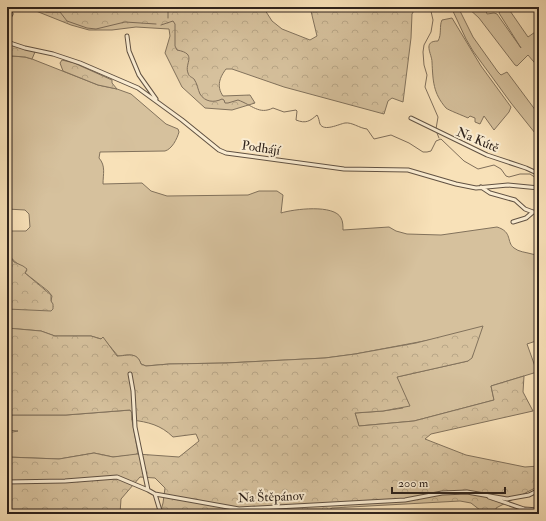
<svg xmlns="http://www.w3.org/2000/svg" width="546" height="521" font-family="'IM FELL Double Pica',serif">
<defs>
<pattern id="forest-crowns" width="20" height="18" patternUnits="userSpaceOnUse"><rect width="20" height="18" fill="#d6c19d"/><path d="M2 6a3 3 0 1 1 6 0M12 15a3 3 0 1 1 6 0" fill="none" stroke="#b8a687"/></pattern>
</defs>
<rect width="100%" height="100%" fill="#f8e1b8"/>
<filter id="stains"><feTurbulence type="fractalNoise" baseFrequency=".005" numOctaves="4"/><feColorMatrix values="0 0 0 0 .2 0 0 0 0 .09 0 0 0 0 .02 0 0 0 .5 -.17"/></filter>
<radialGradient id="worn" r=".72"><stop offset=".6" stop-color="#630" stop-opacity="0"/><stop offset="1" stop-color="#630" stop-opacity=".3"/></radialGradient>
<path fill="#d6c19d" stroke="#82725c" d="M451,7H458L473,37L498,72L501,75L507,72L539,115V138L511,103L473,51L466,39Z
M467,7H485L487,14L494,13L497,14L521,48L499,13C500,10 505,8 508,8L528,37L538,30L539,68L528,55L517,66L515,65L479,18Z
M452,18L481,66L511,107L509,112L494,130L484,116L480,124L475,122V118L470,116L468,118C464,116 448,110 446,108C433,93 433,81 432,62C432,54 422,41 438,41C442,34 439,26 442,20Z
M12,56L25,57L32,59L98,85L117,89L131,94L166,124L178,129L179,132C177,139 172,149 165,151L100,152L99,158C106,166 103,174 103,184L142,183L151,191L167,196L248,195L259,191H277L283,195L281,213C294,209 334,204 341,218C343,221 343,227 343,230L389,227L396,231L407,234L441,235L497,227C513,232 506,242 514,248C519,252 525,252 532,254C535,254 536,257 539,259V340L527,344L537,372L491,386L494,400L414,421L359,426L355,413L383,411L403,408L397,377L468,361L471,358L440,338L355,354L325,358L226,363L169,364L146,366L141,364C137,352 128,355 118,356L103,338L101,339L91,336H55L41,331L7,328V309L53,307L51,301L52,296L48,291L25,273L27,270C6,257 7,254 7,231H26L30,227L29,214L25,210L7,209V64Z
M131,410L132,413V420L138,453L135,455L113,457L94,453L59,459L7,457V433L18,431L7,430V416L12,415H66Z"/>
<path fill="url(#forest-crowns)" stroke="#82725c" d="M26,7H263L272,21L282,29L310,40L317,36L310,7H426V10L415,9L412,14L411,38L403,102L392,98L388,101L384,114L284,87L232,69H226C220,77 216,86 223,96L250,95L255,103L232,110L205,108L182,87L165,53L170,36L169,29L136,27L112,30H89L71,25Z
M7,44L35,52L32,59L25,57L12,56L7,64Z
M62,60L74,63L112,80V83L117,89L98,85L63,71L60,63Z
M7,252L14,262L23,266L27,269L25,273L51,295V301L53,304V309L51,311L7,309Z
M483,326L472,358L468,361L397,377L410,406L383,411L355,413L359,426L414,421L494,400L491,386L524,376L523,392L533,411L431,434L425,439L466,455L525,467L539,466V486L496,508L497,514H485L471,503L460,501L332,508L327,511L325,514L310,512L273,514H160L163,503L165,488L155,478L140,477L121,499L120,514H7V457L59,459L94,453L113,457L137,454L179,457L199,441L196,434L173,437C161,425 148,422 132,420V413L130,410L66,415H12L7,416V328L41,331L55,336H91L101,339L103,337L117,356C127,356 137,351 141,364L146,366L169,364L226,363L325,358L355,354L416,343Z"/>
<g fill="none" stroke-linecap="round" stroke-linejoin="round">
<path stroke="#7f6e5a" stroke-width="1" d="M42,7V10L46,12H60L67,21L87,28L96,29L125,22L156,24
M168,7V18
M430,7L433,20L431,32L424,45L423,52L424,65L427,75L425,87L438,117L436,129
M161,25L173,21L175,24V46L177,50C198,54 184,63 188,73C189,77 192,77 194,79C197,83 198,90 200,94C205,102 214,103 222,99L224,100L225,103H228L238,100C252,105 259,115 273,108L284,112L296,110L297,111L296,120C306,124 310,121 317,115C319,118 319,121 320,124C324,132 339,124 345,123C352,122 359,128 367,129L374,139L391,135L409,143L423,152H427L431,151L436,141L441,139L464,161L478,169L494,165L501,169L506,176L509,177L520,174H530L539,180
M437,133L439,138"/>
<defs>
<path id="minor" d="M7,21L11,14
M127,36L129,51L139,75L156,99
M7,42L25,48L53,54L80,63L138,88L182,120L219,150L226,153L344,169L408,170L456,184L476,188L508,185L539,188
M411,118L487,155L526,168L539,174
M481,187L490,193L515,200L525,209L533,212
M513,222L526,218L533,212H539
M130,374L133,391L135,427L148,490
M7,482L65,481L117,477L148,490L155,494L239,509L405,500L442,493L467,492L507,499L529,495L539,490
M155,494L161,514
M489,497L524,509L539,510"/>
</defs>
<use href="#minor" stroke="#615243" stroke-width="5"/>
<use href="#minor" stroke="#faecd1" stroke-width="3"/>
</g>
<g text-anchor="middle" stroke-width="4" stroke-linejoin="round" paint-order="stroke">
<g font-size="13" fill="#2f231c" stroke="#faecd1">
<text transform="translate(478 139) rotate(23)" y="5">Na Kútě</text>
<text transform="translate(261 147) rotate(8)" y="5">Podhájí</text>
<text transform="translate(271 496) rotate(-2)" y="5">Na Štěpánov</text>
</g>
</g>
<rect width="546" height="521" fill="none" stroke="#f8e1b8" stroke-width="24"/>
<rect x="8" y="8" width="530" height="505" fill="none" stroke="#2f231c" stroke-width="2"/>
<rect x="12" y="12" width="522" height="497" fill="none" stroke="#2f231c"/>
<path d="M392 487v6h113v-6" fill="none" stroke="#2f231c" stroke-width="2"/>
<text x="398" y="487" font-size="12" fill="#2f231c" stroke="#faecd1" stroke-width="3" paint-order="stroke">200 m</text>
<rect width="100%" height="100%" filter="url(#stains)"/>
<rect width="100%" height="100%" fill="url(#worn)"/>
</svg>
